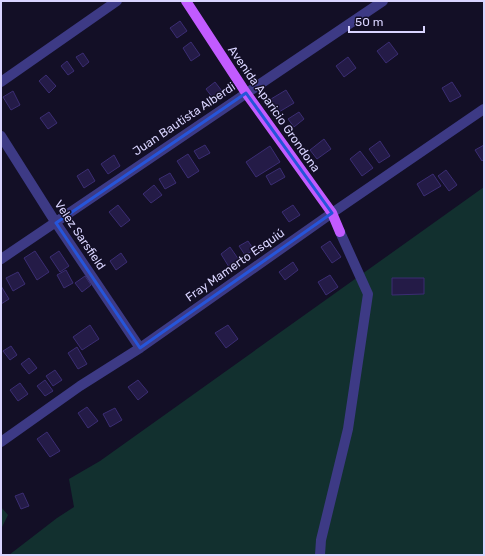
<svg xmlns="http://www.w3.org/2000/svg" width="485" height="556" font-family="Rubik,sans-serif">
<rect width="100%" height="100%" fill="#130f26"/>
<path fill="#12302f" d="M484,187V555H9L57,518L74,507L69,479L100,461Z
M1,507L8,515L1,529Z"/>
<path fill="#241b47" stroke="#3b2d73" d="M180,21L187,31L177,38L170,28Z
M191,42L200,55L191,61L183,48Z
M389,42L398,54L386,63L377,51Z
M83,53L89,62L83,67L76,57Z
M348,57L356,68L344,77L336,66Z
M67,61L74,71L68,75L61,66Z
M46,75L56,86L49,93L39,81Z
M215,82L225,95L216,102L206,89Z
M452,82L461,96L450,102L442,88Z
M286,90L294,103L279,112L271,99Z
M13,91L20,105L11,110L3,97Z
M49,112L57,123L48,129L40,118Z
M299,112L304,119L294,127L288,119Z
M324,139L331,149L317,159L310,150Z
M380,141L390,156L379,163L369,149Z
M205,145L210,153L199,159L194,151Z
M484,145V159L482,161L475,150Z
M270,146L280,162L256,177L246,162Z
M360,151L373,168L362,176L350,159Z
M188,154L199,171L188,178L177,161Z
M114,155L120,166L108,174L101,164Z
M280,168L285,177L271,185L266,176Z
M88,169L95,181L84,188L77,176Z
M446,170L457,185L449,191L438,176Z
M170,173L176,183L165,189L159,179Z
M433,174L441,186L424,196L417,184Z
M154,185L162,195L151,203L143,194Z
M118,205L130,220L121,227L109,212Z
M293,205L300,215L289,222L282,212Z
M248,241L254,250L245,255L239,246Z
M330,241L341,257L332,263L321,247Z
M230,247L239,260L229,267L221,254Z
M35,251L49,272L37,280L24,258Z
M59,251L69,266L60,272L50,257Z
M121,253L127,262L116,270L110,261Z
M293,262L298,270L285,280L279,272Z
M66,270L73,283L64,288L57,275Z
M18,272L25,284L13,291L6,278Z
M330,275L338,287L326,295L318,282Z
M85,276L91,285L82,292L75,283Z
M392,278H424V294L392,295Z
M1,286L9,299L1,304Z
M90,325L99,339L82,350L73,337Z
M228,325L238,339L226,348L215,333Z
M11,346L17,355L10,360L3,351Z
M77,347L87,364L78,369L68,353Z
M29,358L37,368L29,374L21,364Z
M55,370L62,380L53,386L46,376Z
M45,380L53,391L45,396L37,386Z
M138,380L148,392L138,400L128,387Z
M20,383L28,394L18,401L10,390Z
M87,407L98,421L88,428L78,413Z
M115,408L122,420L110,427L103,414Z
M47,432L60,451L50,457L37,439Z
M23,493L29,506L21,509L15,496Z"/>
<g fill="none" stroke-linecap="round" stroke-linejoin="round">
<path stroke="#3d3a85" stroke-width="10" d="M1,82L117,1
M1,136L56,223L140,348
M1,259L383,1
M1,442L80,386L140,348L332,213L484,109
M320,555L321,540L348,429L368,294L340,232"/>
<path stroke="#c25bff" stroke-width="10" d="M186,1L246,93L332,213L340,232"/>
</g>
<path fill="none" stroke="#2655da" stroke-width="3" stroke-linejoin="round" d="M246,93L332,213L140,348L56,223Z"/>
<g text-anchor="middle" stroke-width="3" stroke-linejoin="round" paint-order="stroke">
<g font-size="12" fill="#d9d4ff" stroke="#130f26">
<text transform="translate(274 109) rotate(55)" y="4">Avenida Aparicio Grondona</text>
<text transform="translate(184 119) rotate(-34)" y="4">Juan Bautista Alberdi</text>
<text transform="translate(80 235) rotate(56)" y="4">Velez Sarsfield</text>
<text transform="translate(235 265) rotate(-35)" y="4">Fray Mamerto Esquiú</text>
</g>
</g>
<rect width="485" height="556" fill="none" stroke="#d9d4ff" stroke-width="4"/>
<path d="M349 26v6h75v-6" fill="none" stroke="#d9d4ff" stroke-width="2"/>
<text x="355" y="26" font-size="12" fill="#d9d4ff" stroke="#130f26" stroke-width="3" paint-order="stroke">50 m</text>
</svg>
